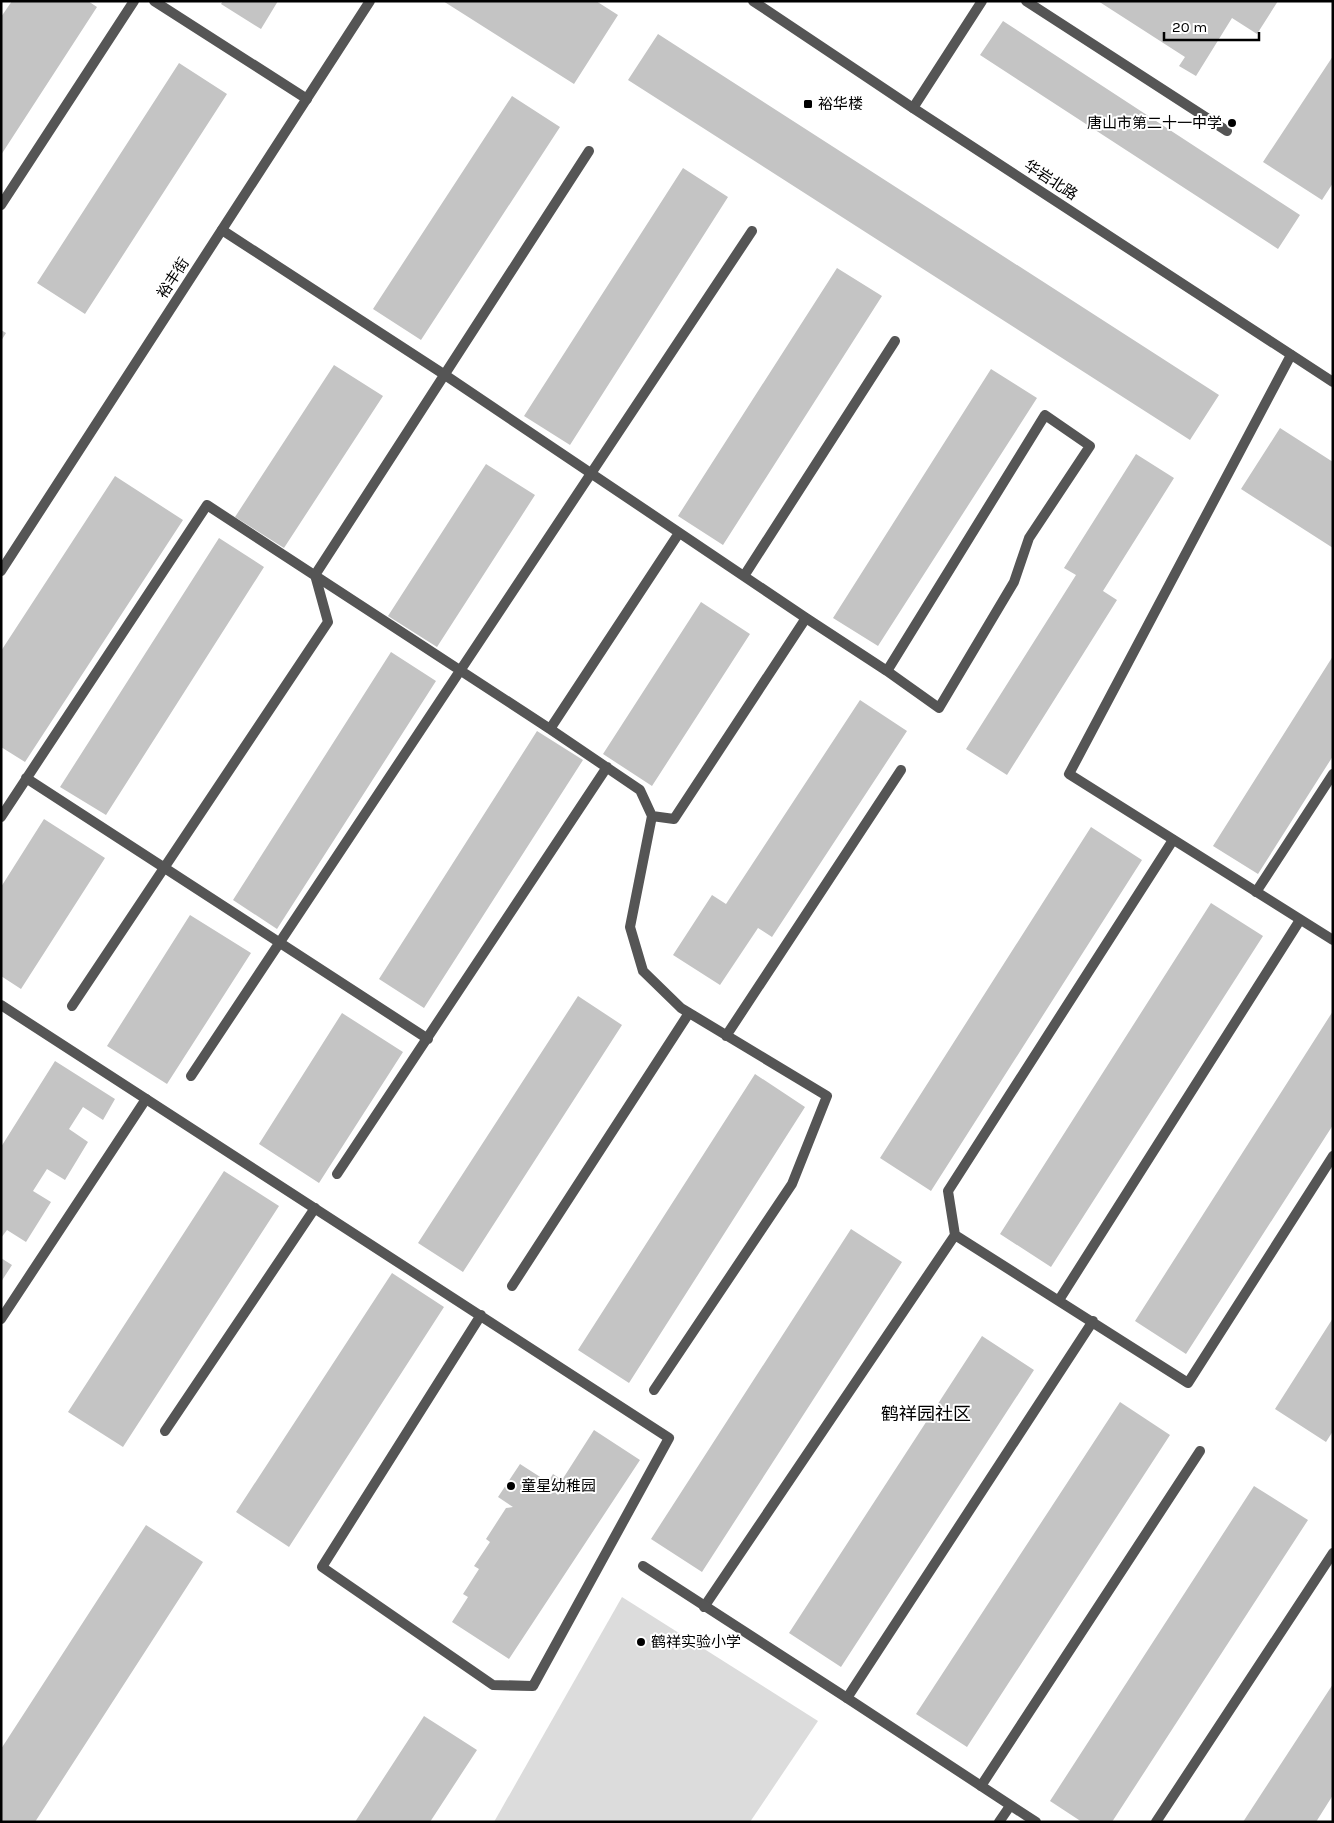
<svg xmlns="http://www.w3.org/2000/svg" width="1334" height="1823" font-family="Karla,'Noto Sans SC',sans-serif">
<rect width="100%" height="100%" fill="#fff"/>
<path fill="#dcdcdc" d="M622,1597L818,1721L750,1822H494Z"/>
<path fill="#c4c4c4" d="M12,1H88L97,7L1,155V17Z
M223,1H278L261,29L221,4Z
M443,1H596L618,15L574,84Z
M1098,1H1278L1257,34L1232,18L1196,76L1179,66L1185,57Z
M1003,21L1300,215L1278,249L980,55Z
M658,34L1219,395L1190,440L628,80Z
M1333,56V183L1322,200L1263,162Z
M179,63L227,94L85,314L37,283Z
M512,96L560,127L421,340L373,309Z
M683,168L728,197L570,445L524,416Z
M837,268L882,296L723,545L678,516Z
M1,330L6,333L1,341Z
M334,365L383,396L284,548L235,517Z
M991,369L1037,398L878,646L833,618Z
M1280,428L1333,462V548L1241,489Z
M1136,454L1174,478L1103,591L1117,600L1007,775L966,749L1076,575L1064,568Z
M486,464L535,495L437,647L388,616Z
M115,476L183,520L25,762L1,747V651Z
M219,538L264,567L106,815L60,787Z
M701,602L750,634L652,786L603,754Z
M391,652L436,681L277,929L233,900Z
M1333,656V756L1258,874L1213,846Z
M860,700L907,731L772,937L758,928L720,985L673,955L712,895L726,904Z
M537,731L583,760L424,1008L379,979Z
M44,819L105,858L21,989L1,976V887Z
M1091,827L1142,860L931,1191L880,1158Z
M1211,903L1263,936L1051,1267L1000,1234Z
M190,915L251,953L167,1084L107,1046Z
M578,996L622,1025L463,1272L418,1243Z
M1333,1011V1125L1186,1354L1135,1321Z
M342,1013L403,1052L319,1183L259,1144Z
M55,1061L115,1099L103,1120L83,1107L69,1129L88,1142L65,1180L47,1169L33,1191L51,1202L26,1242L7,1230L1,1238V1147Z
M755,1074L805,1107L629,1383L578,1350Z
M224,1171L279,1206L123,1447L68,1412Z
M851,1229L902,1262L702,1572L651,1539Z
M1,1258L12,1265L1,1282Z
M392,1273L444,1307L289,1547L236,1512Z
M1333,1318V1431L1326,1442L1275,1409Z
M982,1336L1034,1370L841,1667L789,1633Z
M1120,1402L1170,1435L967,1747L916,1714Z
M594,1430L640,1460L509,1659L452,1622L468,1597L463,1594L479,1569L474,1566L490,1542L486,1539L506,1508L513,1507L498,1497L520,1464L548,1482L553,1474L562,1480Z
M1254,1486L1308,1520L1112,1822H1082L1050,1801Z
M146,1525L203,1562L35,1822H1V1749Z
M1333,1684V1795L1316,1822H1243Z
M424,1716L477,1750L430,1822H355Z"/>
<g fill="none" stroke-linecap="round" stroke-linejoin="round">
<path stroke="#555" stroke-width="10" d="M154,1L307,99
M1026,1L1227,131
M913,108L982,1
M1,205L134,1
M222,230L445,375L806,618L887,671L939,708L1014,582L1029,538L1090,446L1045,415L887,671
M744,576L895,341
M550,729L679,533
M26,778L428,1039
M652,816L674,819L806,618
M1,817L207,505L550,729L640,790L652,816L630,927L643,971L681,1008L827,1096L792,1184L654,1390
M1256,892L1333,774
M72,1006L328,622L315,575L589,151
M726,1036L901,770
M191,1076L752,231
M337,1174L607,767
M955,1235L1188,1383L1333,1156
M512,1286L689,1013
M1059,1300L1300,920
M1,1319L146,1099
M165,1431L315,1208
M704,1607L955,1235L948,1191L1173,840
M847,1698L1093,1321
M981,1786L1200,1451
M1156,1822L1333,1553"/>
<path stroke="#555" stroke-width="10" d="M1291,355L1069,774L1333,940
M1,571L370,1
M1,1005L669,1438L533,1686L493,1685L322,1567L481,1315
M643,1566L847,1698L1036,1822
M999,1822L1010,1806"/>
<path stroke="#555" stroke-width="10" d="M753,1L913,108L1333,382"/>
</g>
<g fill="#000" stroke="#fff" stroke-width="2">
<rect x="803" y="99" width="10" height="10" rx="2.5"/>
<circle cx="1232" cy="123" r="5"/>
<circle cx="511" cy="1486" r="5"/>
<circle cx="641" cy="1642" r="5"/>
</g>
<g text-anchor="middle" stroke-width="4" stroke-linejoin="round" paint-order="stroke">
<g font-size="15" fill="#000" stroke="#fff" text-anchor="start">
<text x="818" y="109">裕华楼</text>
<text x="1222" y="128" text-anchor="end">唐山市第二十一中学</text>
<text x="521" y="1491">童星幼稚园</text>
<text x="651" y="1647">鹤祥实验小学</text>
</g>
<g font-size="15" fill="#000" stroke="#fff">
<text transform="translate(1051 180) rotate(33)" y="5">华岩北路</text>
<text transform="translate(173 278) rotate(-57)" y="5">裕丰街</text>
</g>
<g font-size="18" fill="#000" stroke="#fff">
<text x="926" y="1420">鹤祥园社区</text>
</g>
</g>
<rect width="1334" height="1823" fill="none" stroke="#000000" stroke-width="5"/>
<path d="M1164 32v8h95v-8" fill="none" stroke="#000000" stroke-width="2.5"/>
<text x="1172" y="32" font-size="15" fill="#000000" stroke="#ffffff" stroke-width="4" paint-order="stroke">20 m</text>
</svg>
